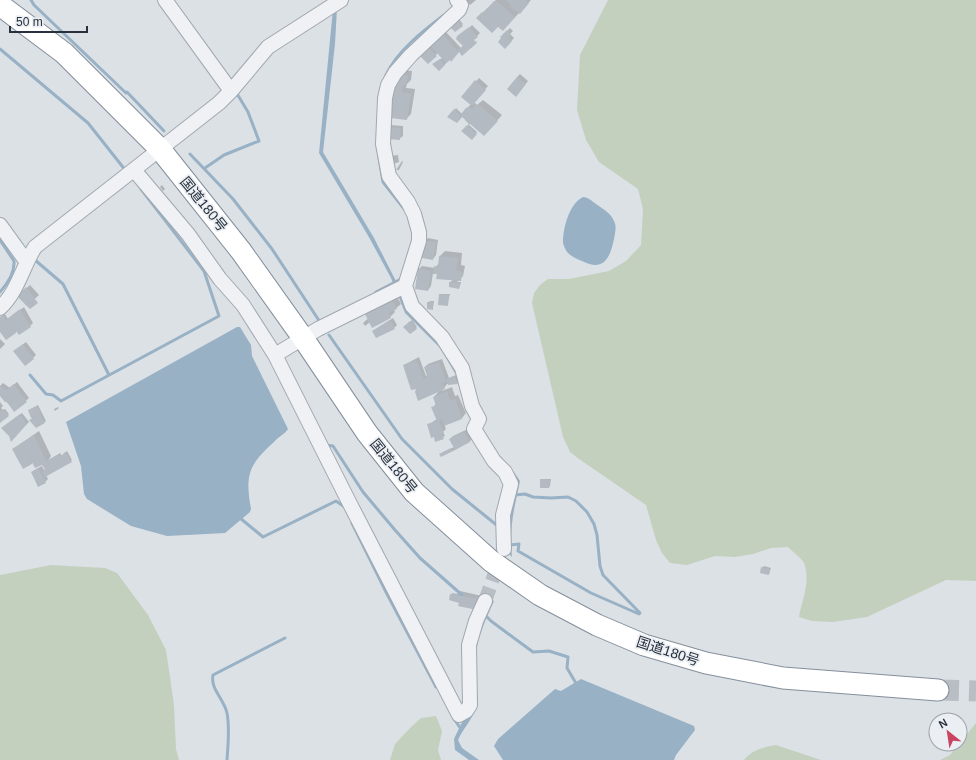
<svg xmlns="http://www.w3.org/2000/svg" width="976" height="760" font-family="Arial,'Noto Sans JP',sans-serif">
<rect width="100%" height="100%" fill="#dce1e6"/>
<path fill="#c3d0be" d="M608,0H976V581L946,580L867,617L833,622L812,621L799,617C802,599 811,582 804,563C801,558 793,552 788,547L771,548L753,554L735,557L715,556L687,565L670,563L662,553L656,540L646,505L579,459L570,452L563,437L532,303L534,293L540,285L548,279H569L609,271L626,261L641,245L643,209L638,189L599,162L586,140L577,110L580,55Z
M51,565L105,568L117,573L148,615L166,650L174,705L176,749L179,760H0V575Z
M436,716L442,731L438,750L441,760H390L395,744L410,728L421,718Z
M976,723V760H940L950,755Z
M776,745L821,760H744C752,750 764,747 776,745Z"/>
<path fill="#98b1c5" d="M337,8L335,44L323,152L374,238L399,287L456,364L471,411L496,453L514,472L520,481C514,510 509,527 512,557L508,553L511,494L468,415L456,375L440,348L405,313L391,278L370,239L319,153L333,9Z
M583,197C588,197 592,201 596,204C603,209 611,213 614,221C617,227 615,233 614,239C610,258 604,272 582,261C572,257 566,254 563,243C563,228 569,204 583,197Z
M237,327H240L251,345L252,356L288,429C285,434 278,437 274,442C248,465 245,476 251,509L250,512L225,533L167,536L131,526L87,499L84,494L81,466L66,422Z
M490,599L494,601C483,625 474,645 475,671C475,681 478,692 477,702C476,716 463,728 458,740L462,748L479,760H469L455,750L454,739L463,720L469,661Z
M581,679L694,726L695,730L676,755L674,760H503L494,746L498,739L555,689L561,691Z"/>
<path fill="#0003" d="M466,0H476L470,5Z
M496,0H531L508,25L477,18Z
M458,18L463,24L455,31Z
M472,25L480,33L471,42L472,43L478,41L471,47L459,51L439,70L435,63L442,58L438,53L428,62L421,54L445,31L461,48L464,45L458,39Z
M510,28L513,31L510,34L514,38L505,48L501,37Z
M404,70L412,71L411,80L407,84L406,88L415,89L411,114L406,119L395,81Z
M520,74L528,81L519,92L517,77Z
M479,78L488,86L474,102L477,105L483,100L502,115L489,130L471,123L469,125L477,132L472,138L463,131L469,124L465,120L466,117L464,115L457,122L449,117L456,108L462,114L471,104L462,97Z
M390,125L403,126V136L399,139L387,128Z
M398,155L399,162L390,165V156Z
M402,161L403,162L399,170H396Z
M162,185L165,189L163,191L160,187Z
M428,238L438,240L436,255L433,259L425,241Z
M445,251L462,253L461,265L465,266L463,276L457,282H461L460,286L459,288L450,282L453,280L433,273L431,286L428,290L419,269L422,266L435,268L439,263L440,256Z
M30,285L39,295L27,306L18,296Z
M396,294L401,304L394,310L395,312L390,317L370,322L365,326L363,323Z
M441,294H450L447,305L440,295Z
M430,301H434L433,308L428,303Z
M24,307L33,323L30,326L17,331L6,339L0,331V318L5,314L8,319Z
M393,318L397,325L394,328L373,331Z
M412,320L417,327L410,333L405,327Z
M0,339L5,344L0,349Z
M26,342L36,355L33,358L18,348Z
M419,357L426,376L428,375L425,367L428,364L442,359L449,378L456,375L458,382L447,384L442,391L452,387L455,396L458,395L466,413L462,418L444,424L446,429L443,432L445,436L436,440L428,425L437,419L433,407L436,404L434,397L440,390L419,389L404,365Z
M17,382L29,398L14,411L0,394V386L3,383L10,388Z
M0,402L3,406L1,408L3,410L5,409L9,414L0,422Z
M38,405L46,421L36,427L29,410Z
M58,407L59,408L55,411L54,409Z
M22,413L29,422L26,425H6Z
M468,429L472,439L469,442L453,451L442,453L454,447L450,439L453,436Z
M39,431L51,456L48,461L60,453L62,456L67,451L72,460L46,475L48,479L45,482L36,469L42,466L44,470L46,469L43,465L33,462L32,464L13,449Z
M542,479H551L550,486L549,487L541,480Z
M764,566L771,568L769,574L762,568Z
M460,591L482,596L480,606L450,600L452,593L457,594Z"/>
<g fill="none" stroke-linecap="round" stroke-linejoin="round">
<path stroke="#98b1c5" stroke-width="3" d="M31,0L34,5L126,93L127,92L164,131
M0,49L88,123L126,171
M386,75C397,51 423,31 444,15
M190,154L233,199L272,249L320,322
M379,158L383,182L405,210
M205,168L224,155L259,141L248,112L236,92
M0,240L14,261C15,273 8,283 0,292
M35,260L63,284L109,375
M376,292L401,279
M329,335L402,439L452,489L499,527
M30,375L46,394L53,395L61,401L219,316L204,271L141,189
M326,445L333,446L363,492L395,530L420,558L462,595
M515,495L525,494L533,497L551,498L568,497L576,501L587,512L594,524L597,535L600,566L603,575L640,613
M240,518L263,537L336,501L346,508
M352,523L387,594L436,687
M510,545L519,544L518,551L591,593L639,614
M485,615L491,621L533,652L549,651L568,657L567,668L577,685
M454,719L461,729
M227,760C228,744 230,729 227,713C224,699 210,689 213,675L285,638"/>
</g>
<path fill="#b4bac2" d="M506,0H526L529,3L520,14L510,7L511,5Z
M494,1L496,3L497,1L515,17L503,31L498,27L492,33L476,18L482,12L483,13Z
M457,19L463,26L455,32L450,27Z
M469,27L478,37L474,40L477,43L462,56L459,52L451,62L450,60L446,63L429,44L442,33L457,51L463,46L456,39L457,36Z
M507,30L511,35L508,38L512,41L505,49L498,42L501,38L500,37Z
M427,46L437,56L428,64L419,55Z
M440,59L445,65L439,71L432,64Z
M398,74L408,76L406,86L403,85L402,92L411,94L407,120L390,118L389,104L394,81Z
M517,77L526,84L516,97L507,89Z
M475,80L486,90L472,106L461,97Z
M478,104L498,121L484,136L462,117L457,123L447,117L454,109L462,117L463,116L461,114L466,108L469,107L472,109Z
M467,125L477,134L472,140L461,131Z
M386,127L401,128L400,140L386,139Z
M424,241L436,242L433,260L422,258Z
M439,256L458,258L456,270L462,272L461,281L436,279L437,274H433L434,266L438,267Z
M418,268L431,271L428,291L415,289Z
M449,282L460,283L459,289L449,287Z
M26,287L38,303L30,309L17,296Z
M439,294L449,295L448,306L438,305Z
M391,298L397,309L389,313L391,318L372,328L364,312Z
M427,302H433V310L427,309Z
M20,309L31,327L19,335L15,330L16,333L6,340L0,332V317L3,315L11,326L7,319Z
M390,320L395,329L376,338L372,331Z
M410,321L417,329L410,334L403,327Z
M23,344L34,359L25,366L13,351Z
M416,360L424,379L427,376L424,367L439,362L446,382L439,385L443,384L445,389L418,401L415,392L416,389L411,390L403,365Z
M454,376L458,384L448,385L446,379Z
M14,384L27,402L14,412L7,401L5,402L0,396V386L6,390Z
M447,391L450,400L455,399L462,419L444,426L442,419L439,420L444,433L437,436L442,434L444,439L435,442L434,437L431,438L427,424L437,421L431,407L436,406L433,397Z
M37,406L41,413L31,418L28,410Z
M3,409L9,416L0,423V412Z
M20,414L27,424L11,442L9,436L1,428Z
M40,414L45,423L36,428L29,420Z
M464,432L470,442L455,450L449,439Z
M34,435L46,461L57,455L61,456L65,452L72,462L45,477L42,471L45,469L42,465L35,468L29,456L32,464L23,469L12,449Z
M451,448L453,451L441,457L439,454Z
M38,468L46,483L38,487L31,472Z
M540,479L550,480L549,488H540Z
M761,567L770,569L769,575L760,573Z
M450,594L480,599L477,610L458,606L459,603L449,600Z"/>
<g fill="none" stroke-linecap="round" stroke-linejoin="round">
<path stroke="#b8bec4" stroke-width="14" stroke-dasharray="14 7" stroke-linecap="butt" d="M485,601L500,559"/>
<path stroke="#b8bec4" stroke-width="21" stroke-dasharray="21 10" stroke-linecap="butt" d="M938,690L976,691"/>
<defs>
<path id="minor" d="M165,0L231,91
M457,0L461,5L459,10L411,55L395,73L388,85L385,98L383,144L389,176L408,202L414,214L419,232V241L405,286L412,306L442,337L462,368L472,406L479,419L474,429L494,461L505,472L511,484L503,515L504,549
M134,170L188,234L220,279L243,305L275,355
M0,225L26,261
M405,286L318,329L275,355L348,500L459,715L466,711L470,705L469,645L476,621L485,601
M0,308C18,291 22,268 35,247L219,103L231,91L268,47L341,0"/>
<path id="highway" d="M0,5L64,53L160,149L241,251L303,338L367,433L414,492L491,561L540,595L597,625L644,645L706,663L783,678L938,690"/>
</defs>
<use href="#minor" stroke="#a2a8b0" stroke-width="16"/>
<use href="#highway" stroke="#848f9c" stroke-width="23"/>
<use href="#minor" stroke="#eff1f4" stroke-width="14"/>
<use href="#highway" stroke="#fff" stroke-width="21"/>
</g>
<g text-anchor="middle" stroke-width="3.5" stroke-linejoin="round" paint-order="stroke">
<g font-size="14" fill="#27303c" stroke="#ebeff4">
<text transform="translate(204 204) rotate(51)" y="5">国道180号</text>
<text transform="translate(394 466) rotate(51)" y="5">国道180号</text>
<text transform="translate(668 651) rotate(18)" y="5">国道180号</text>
</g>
</g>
<g transform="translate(948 732) rotate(330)"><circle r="19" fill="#ebeff4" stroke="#9da3aa"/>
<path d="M0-3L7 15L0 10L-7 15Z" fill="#c94460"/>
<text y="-6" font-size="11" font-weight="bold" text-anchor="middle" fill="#27303c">N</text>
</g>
<path d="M10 26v6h77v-6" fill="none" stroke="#27303c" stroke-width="2"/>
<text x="16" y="26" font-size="12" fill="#27303c" stroke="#ebeff4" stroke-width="3" paint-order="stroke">50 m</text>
</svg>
